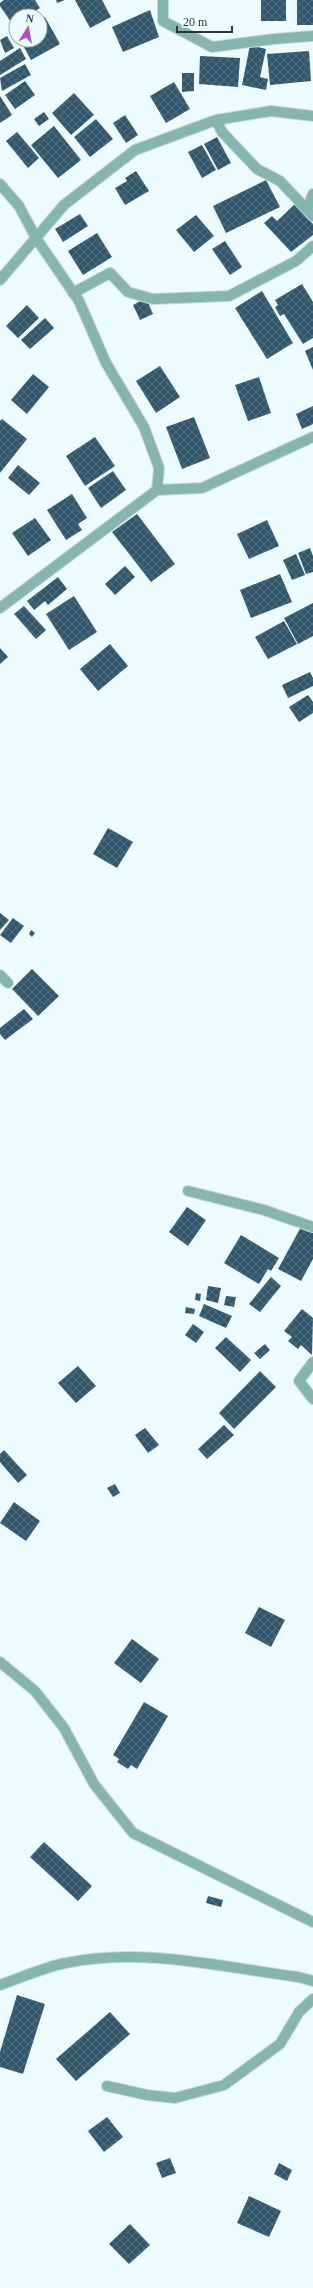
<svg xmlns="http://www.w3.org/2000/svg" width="313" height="2288" font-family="'Times New Roman',serif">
<defs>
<pattern id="building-cross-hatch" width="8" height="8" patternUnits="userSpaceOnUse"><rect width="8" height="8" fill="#33586c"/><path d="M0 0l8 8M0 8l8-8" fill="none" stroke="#4f6d7e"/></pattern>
</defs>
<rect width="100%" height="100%" fill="#edfcfe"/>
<path fill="url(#building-cross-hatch)" d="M4,0H35L40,8L27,16H16V23L13,25L0,6V3Z
M56,0H65L57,3Z
M75,0H102L111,17L90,28Z
M261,0H286V21H261Z
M297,0H313V25H297Z
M150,10L159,37L123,52L112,27Z
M45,17L60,44L31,60L20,40H40V20Z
M7,36L14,48L5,53L0,40Z
M250,45L266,49L260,77L268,79L266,90L242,85Z
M20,48L26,59L0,75V61Z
M309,51L311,81L270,85L267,54Z
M200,56L240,58L238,87L199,84Z
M25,64L31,75L2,91L0,78Z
M182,73H194V91L182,92Z
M25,81L35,95L15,109L5,95Z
M174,82L190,109L166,123L150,96Z
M74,93L94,115L71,135L52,113Z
M0,96L12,115L0,123Z
M44,112L49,119L39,126L34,119Z
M125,115L138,135L126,143L113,123Z
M96,119L113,139L90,157L74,137Z
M54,126L81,160L58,178L31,145Z
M17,132L39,158L28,168L6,141Z
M217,137L231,163L218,170L204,144Z
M202,145L216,170L202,178L188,152Z
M136,171L149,191L125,205L115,188L127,181L125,178Z
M266,180L280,207L226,233L213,206Z
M295,204L313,224V235L291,252L264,223L272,216L277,221Z
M80,214L88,226L63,242L55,229Z
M196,215L214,236L194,252L176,230Z
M97,233L112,257L83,275L68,251Z
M225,241L242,267L230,275L212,249Z
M302,284L313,302V338L303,344L284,314L280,316L275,307L278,305L275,300Z
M262,291L293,343L267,359L235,308Z
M146,298L153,314L140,320L133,305Z
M27,305L39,318L18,338L6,326Z
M45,318L54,328L30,349L21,340Z
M313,347V370L305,351Z
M160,366L180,397L156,413L136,381Z
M33,374L49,387L27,414L11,400Z
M259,377L271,413L248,421L235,385Z
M313,406V424L302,429L296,414Z
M194,417L210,458L182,469L166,427Z
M2,419L27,439L0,473V421Z
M95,437L115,466L85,486L66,456Z
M18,465L40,483L29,495L8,478Z
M113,471L126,490L101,508L88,488Z
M72,494L87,518L78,524L82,530L66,540L47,510Z
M137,514L175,564L151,582L112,532Z
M35,518L51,540L28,556L12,533Z
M267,520L279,546L249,559L237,534Z
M310,548L313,556V572L306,574L298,553Z
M296,554L305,575L292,580L283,560Z
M125,566L135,577L115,595L105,584Z
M280,574L292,602L251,618L240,590Z
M58,577L67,589L48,605L45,601L34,610L27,601Z
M74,596L97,632L69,650L46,614Z
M313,603V636L298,644L284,618Z
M24,606L46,630L36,639L14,614Z
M284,621L297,644L268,659L255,637Z
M110,644L128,666L98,691L80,669Z
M0,648L8,657L0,664Z
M310,672L313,678V686L288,698L282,685Z
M308,695L313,702V713L299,722L289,707Z
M108,828L133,842L117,868L93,854Z
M0,913L9,920L0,930Z
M13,918L24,926L11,943L0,935Z
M31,930L35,933L32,937L29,934Z
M32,969L59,996L38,1016L12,989Z
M24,1009L33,1019L5,1040L0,1034V1028Z
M187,1207L206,1220L188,1246L169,1232Z
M301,1227L313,1233V1259L301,1281L278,1269Z
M241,1235L279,1258L271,1271L268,1269L259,1284L224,1263Z
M271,1277L281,1286L260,1312L249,1304Z
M208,1286L221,1288L218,1303L206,1300Z
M196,1293L201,1294L200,1301L195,1300Z
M226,1296L236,1297L234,1307L224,1305Z
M204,1304L232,1316L226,1328L199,1316Z
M186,1307L195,1309L194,1314L185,1313Z
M302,1309L313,1318L312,1355L301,1345L298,1349L288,1341L292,1337L284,1331Z
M193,1324L204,1332L196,1343L185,1335Z
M226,1337L251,1360L240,1372L215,1348Z
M265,1344L270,1350L260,1359L254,1353Z
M78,1366L96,1386L76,1403L58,1383Z
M260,1371L276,1387L234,1429L219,1413Z
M224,1425L234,1435L207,1459L198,1449Z
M145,1428L159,1445L148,1453L135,1435Z
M4,1450L27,1475L18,1483L0,1462V1454Z
M115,1484L120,1493L113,1497L107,1488Z
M14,1502L40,1521L26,1541L0,1523Z
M259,1607L285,1620L271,1647L245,1633Z
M132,1639L159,1659L141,1683L114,1663Z
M144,1702L168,1716L137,1769L131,1765L128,1769L117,1762L119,1759L113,1755Z
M44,1842L92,1886L78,1901L30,1857Z
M208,1896L223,1900L221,1907L206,1903Z
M17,1995L45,2004L23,2074L0,2067V2052Z
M110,2012L130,2034L76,2081L56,2059Z
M107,2117L123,2137L104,2152L88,2131Z
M170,2158L176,2173L162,2178L156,2163Z
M279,2163L292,2170L287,2181L274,2174Z
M249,2196L281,2211L269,2237L237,2223Z
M130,2224L150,2245L129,2264L109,2244Z"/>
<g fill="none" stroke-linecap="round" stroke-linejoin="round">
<defs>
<path id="minor" d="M163,0V21L212,47L274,39L313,36
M216,120L271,111L313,116
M0,184L19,206L36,238L79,301L106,363L144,427L159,468L157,490
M307,209L313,194
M0,280L64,205L135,150L216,120L222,132L257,169L280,181L313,216
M73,293L110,273L128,292L153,299L229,296L296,261L313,246
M0,608L157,490L202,488L313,437
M0,975L8,983
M188,1191L264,1210L313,1227
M313,1362L299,1381L313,1399
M0,1662L35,1691L64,1728L94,1784L133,1833L313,1922
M0,1985C21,1978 44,1967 66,1963C143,1947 221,1967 298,1977L313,1981
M107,2086L147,2095L175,2098L224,2085L280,2044L299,2012L313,1999"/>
</defs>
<use href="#minor" stroke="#cad9db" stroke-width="12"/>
<use href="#minor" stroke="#86b5b1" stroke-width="10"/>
</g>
<g transform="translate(28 28) rotate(11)"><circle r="19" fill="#edfcfe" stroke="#9faeb0"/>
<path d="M0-3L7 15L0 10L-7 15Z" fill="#af50b9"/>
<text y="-6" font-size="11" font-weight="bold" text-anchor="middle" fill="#2a383b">N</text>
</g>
<path d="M177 26v6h55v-6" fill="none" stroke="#2a383b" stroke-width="2"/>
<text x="183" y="26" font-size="12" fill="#2a383b" stroke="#edfcfe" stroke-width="3" paint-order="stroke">20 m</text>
</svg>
